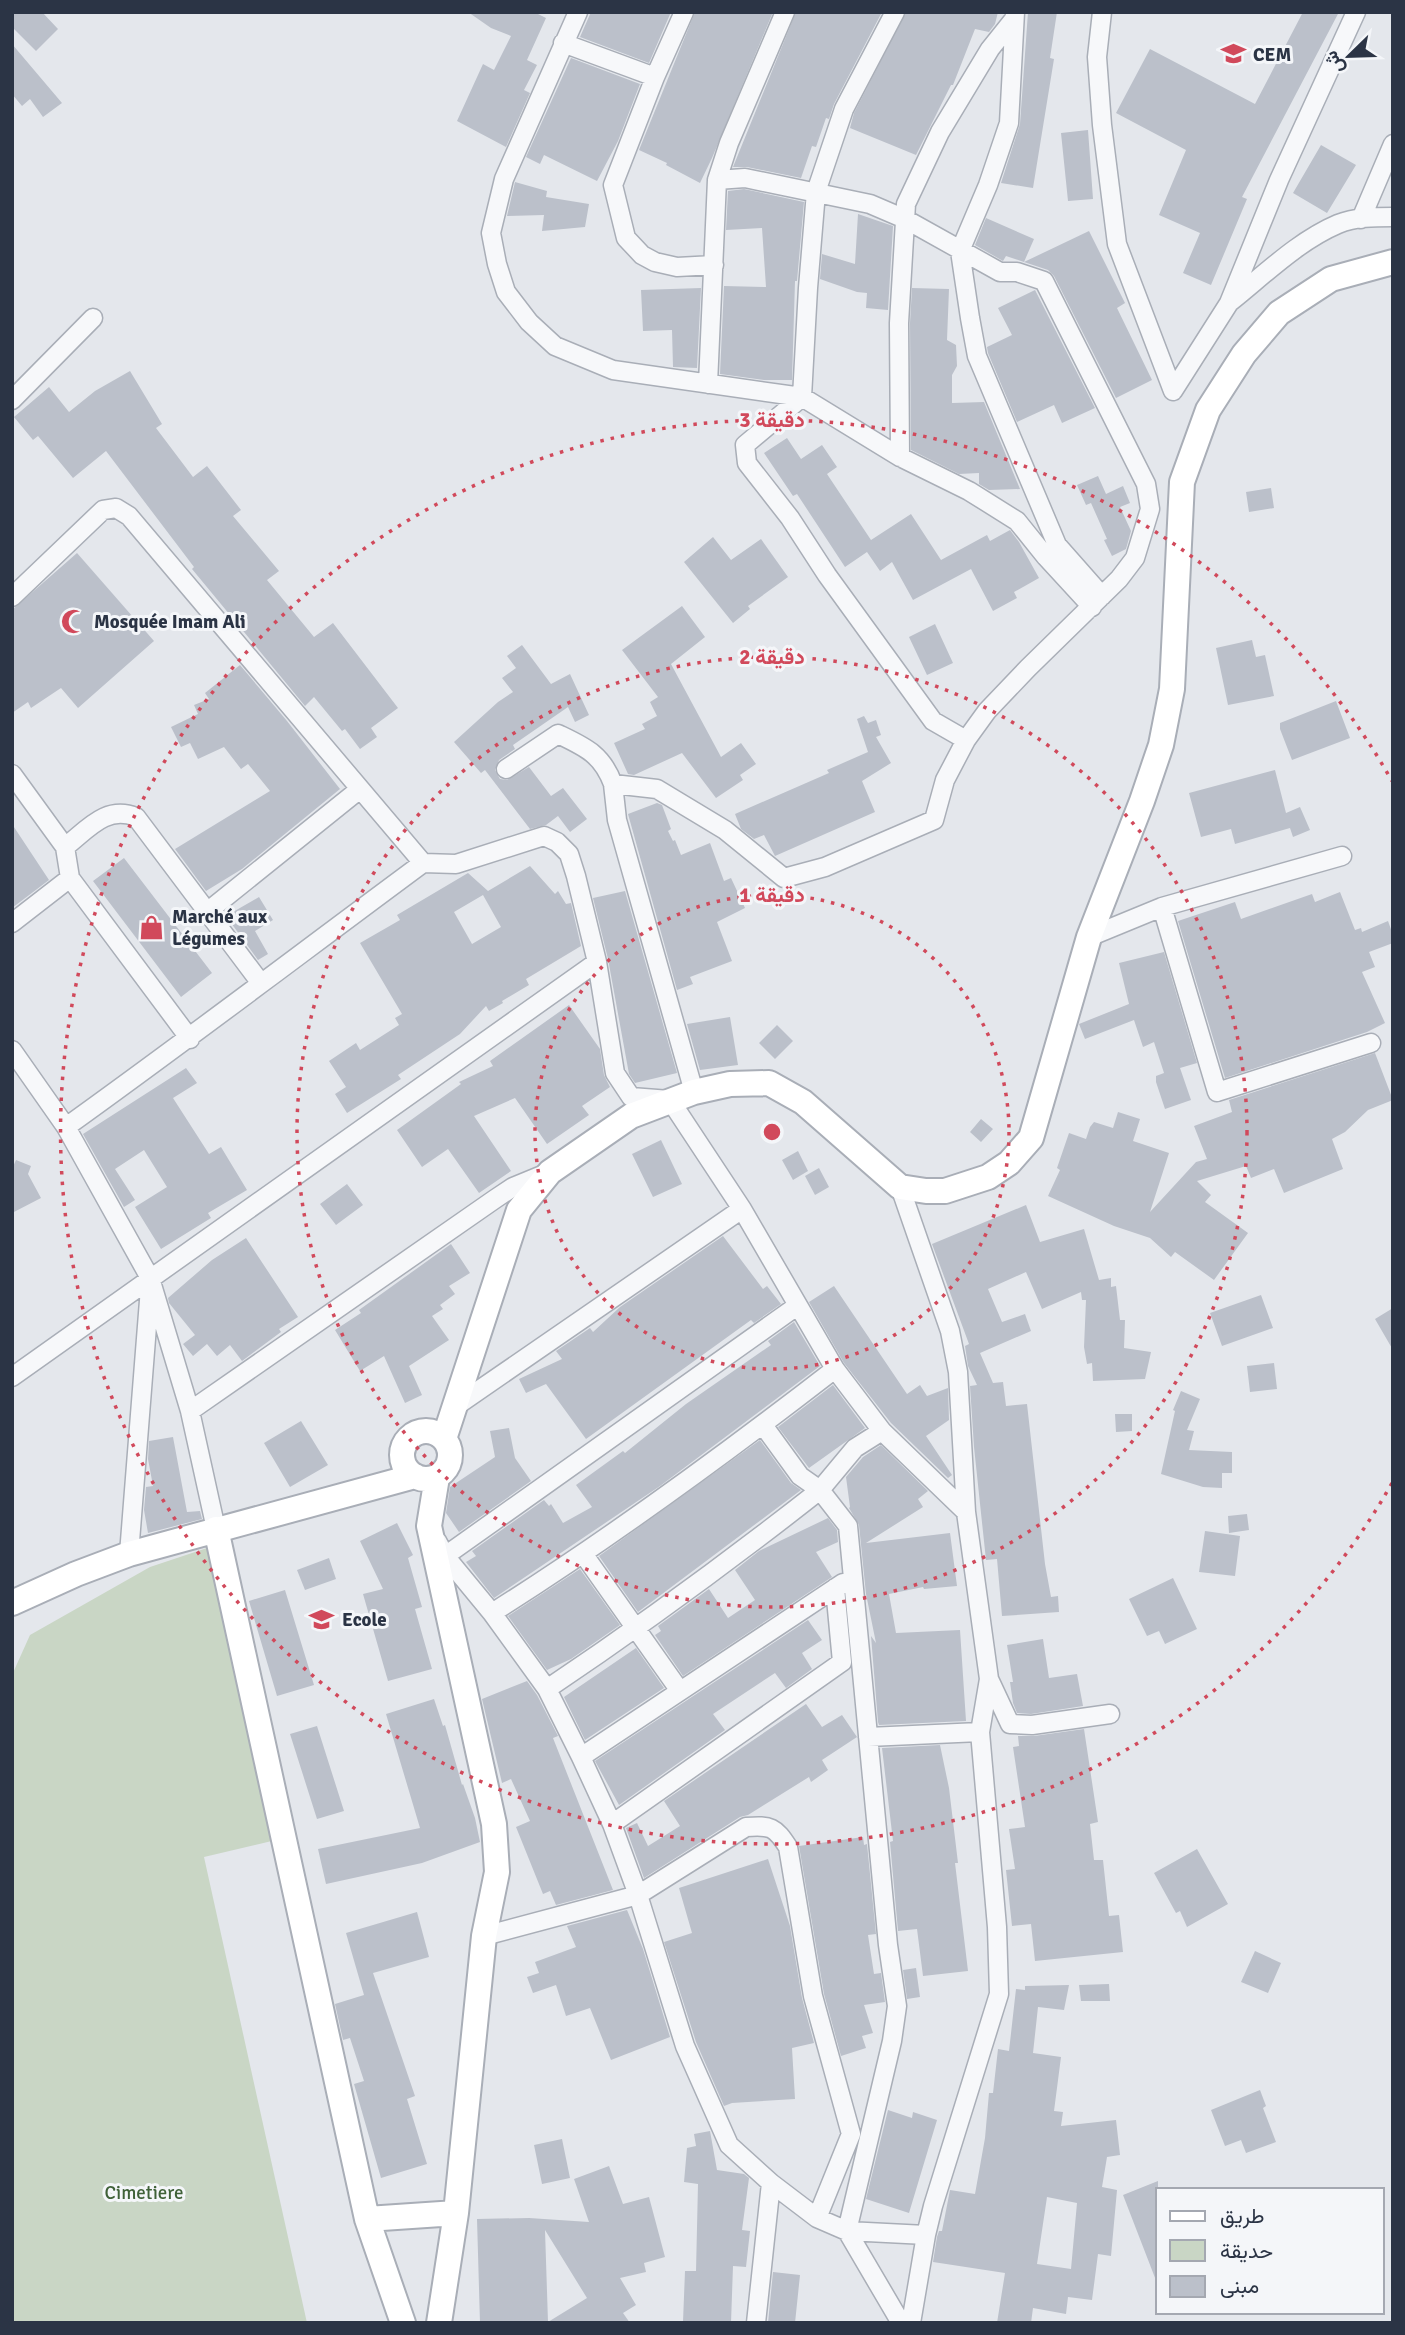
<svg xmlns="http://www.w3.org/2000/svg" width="1405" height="2335" font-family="Signika,Vazirmatn,sans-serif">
<rect width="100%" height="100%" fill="#e4e7ec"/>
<path fill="#c9d6c5" d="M213,1546L276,1840L204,1857L307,2323H12V1675L30,1635L150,1567Z"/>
<path fill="#bbc0ca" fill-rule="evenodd" d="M12,12H42L58,29L36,51L12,27Z
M468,12H534L546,18L527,60L537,65L524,90L530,93L506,147L457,121L483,64L494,70L511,36L491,28Z
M591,12H671L649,63L580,37Z
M695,12H773L712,158L700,183L666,165L667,163L639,150Z
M796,12H882L834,104L829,119L826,118L816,147L812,146L801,178L747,167H733Z
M906,12H998L995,24L989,32L975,29L953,85H951L916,155L850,128L854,113Z
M1028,12H1057L1050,58L1054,59L1033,188L1001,183L1020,124Z
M1303,12H1339L1242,197L1247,199L1211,285L1183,273L1200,233L1159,215L1186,150L1116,113L1150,49L1255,104Z
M12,44L62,103L43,117L30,99L22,106L12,94Z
M571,58L640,84L618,141L597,181L544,155L540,164L526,157Z
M1088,130L1093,199L1068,201L1061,133Z
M1321,145L1356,165L1327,213L1293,193Z
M515,182L547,191L546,197L589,204L585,227L542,231L544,215L507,216Z
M744,189L804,202L797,281H795L792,380H764L720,374L724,286L766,287L762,228L726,230L728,191Z
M858,214L893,226L888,310L866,308L867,293L857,292L820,279L822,254L855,264Z
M986,218L1034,239L1024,262L1006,256L1003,261L975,245Z
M1089,231L1125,303L1117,308L1152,380L1116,398L1054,276L1048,270L1024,262Z
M701,288L697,368L673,367L672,330L643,331L641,290Z
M912,288L949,289L947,340L956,345L957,366L952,375V403L984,402L1020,489L989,490L979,484V473L959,474L911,450L910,323Z
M1035,290L1095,408L1062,423L1054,405L1017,422L988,353L987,347L1012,335L998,308Z
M130,371L162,424L156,428L193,477L207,466L241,510L233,516L279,571L267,580L314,637L333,623L398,708L371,728L377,737L360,749L345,729L342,731L314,697L305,706L192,569L194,567L106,451L73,478L38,436L33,440L14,417L49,387L69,412L95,391Z
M787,438L801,459L822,445L837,467L827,474L871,540L911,514L941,560L987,535L990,541L1010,530L1019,542L1039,578L1014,592L1017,598L993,611L971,569L913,600L892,562L880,571L867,552L845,567L797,494L793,496L764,453Z
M1098,476L1106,494L1123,486L1130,503L1120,507L1131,531L1126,549L1112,556L1104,540L1107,539L1091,503L1086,505L1077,485Z
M1271,488L1274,508L1249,512L1246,492Z
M713,537L731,560L761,539L788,577L748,606L750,609L733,623L684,562Z
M77,553L154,641L78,708L61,688L31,708L28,702L12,713V610Z
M682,606L705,637L671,664L721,757L741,743L756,764L740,775L743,780L716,798L682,753L634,775L628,774L614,743L645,729L642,724L657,716L650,702L658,697L622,650Z
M935,624L953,663L927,675L909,637Z
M1252,640L1256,657L1265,655L1274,696L1228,705L1216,648Z
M522,645L551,684L570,674L589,715L575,722L568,707L513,745L515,749L499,760L495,770L500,779L507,780L529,767L551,796L563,788L587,819L570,832L558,816L546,825L530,829L485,770L481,773L454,742L498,702L513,692L502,678L516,668L507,656Z
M240,665L287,721L340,789L242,869L206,891L175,849L270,791L248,764L241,769L224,747L198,759L190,743L181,747L171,727L198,714L194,705L209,699L205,693Z
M1336,701L1350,738L1292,760L1280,729V723Z
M864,716L868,723L876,720L881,735L876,737L891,763L862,781L875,812L775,856L764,835L754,839L741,829L735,814L829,773L827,770L868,752L857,719Z
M1275,770L1286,813L1300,807L1310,830L1293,837L1290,828L1235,844L1231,829L1201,837L1189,793Z
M657,803L662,805L671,829L668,831L673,841L675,840L681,855L710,843L724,881L731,878L745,908L717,922L732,961L690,977L693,984L677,990L628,814Z
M12,824L49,880L12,908Z
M124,858L212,973L181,997L93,881Z
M530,866L555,894L558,891L566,904L571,903L581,946L526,979L529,985L502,1001L503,1003L489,1011L486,1006L460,1034L398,1075L401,1079L347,1113L335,1094L346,1087L329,1061L356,1043L360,1050L399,1025L395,1018L402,1014L360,943L400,920L397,915L468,873L488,891ZM483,895L501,927L472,944L454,912Z
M625,891L677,1073L635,1083L629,1074L608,959L593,898Z
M1340,892L1355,930L1361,928L1362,932L1388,921L1393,935V943L1369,952L1375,967L1362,972L1385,1023L1367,1032L1225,1078L1178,921L1235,902L1241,919L1312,894L1315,902Z
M259,897L273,920L255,931L268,954L258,960L226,916Z
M1164,952L1197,1063L1180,1068L1191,1100L1165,1109L1156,1082V1076L1164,1073L1154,1042L1143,1047L1134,1020L1085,1039L1079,1024L1129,1004L1119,963Z
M569,1005L600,1049L604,1075L610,1087L582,1106L589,1115L547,1144L515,1098L474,1116L511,1171L479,1193L448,1149L422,1167L397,1130L461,1084L459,1082L493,1066L490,1061Z
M730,1017L738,1065L700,1070L687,1024Z
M777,1025L793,1041L775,1059L759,1043Z
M1375,1053L1393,1100L1368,1110L1345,1132L1332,1139L1343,1169L1284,1193L1274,1169L1251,1178L1246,1166L1197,1181L1211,1195L1205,1202L1248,1233L1214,1280L1175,1252L1171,1257L1150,1238L1114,1226L1048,1196L1060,1170L1057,1168L1069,1133L1086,1139L1090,1127L1094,1122L1113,1128L1118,1112L1140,1119L1133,1141L1169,1153L1150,1212L1196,1162L1207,1159L1194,1126L1232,1112L1229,1100Z
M186,1068L197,1083L173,1098L209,1154L221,1147L247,1190L208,1213L211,1218L161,1249L135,1207L167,1187L144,1150L115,1169L135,1200L124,1207L83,1134Z
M981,1119L993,1129L981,1142L970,1132Z
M661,1140L682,1184L653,1197L632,1154Z
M798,1151L808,1171L793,1180L782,1160Z
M16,1160L31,1166L28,1174L41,1198L12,1213V1169Z
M819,1168L829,1187L815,1195L805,1176Z
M347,1184L363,1205L336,1225L320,1204Z
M1026,1205L1040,1242L1084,1229L1099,1280L1111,1278V1287L1116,1286L1120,1320H1125L1124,1348L1151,1352L1145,1379L1093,1381L1092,1363L1087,1364L1084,1347L1086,1300H1082L1081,1292L1042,1309L1026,1272L988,1289L1002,1322L1025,1314L1031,1331L980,1353L993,1383L1003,1382L1006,1406L1027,1404L1045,1564L1051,1597L1058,1596L1059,1612L1002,1616L997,1559L986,1560L974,1447L970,1386L977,1385L968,1366L965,1346L969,1344L932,1244Z
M723,1236L763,1289L767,1286L781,1304L754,1323L751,1320L586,1439L546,1384L526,1393L519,1379L562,1359L556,1351L590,1328L593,1332L620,1307Z
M246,1238L298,1317L279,1329L281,1332L242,1361L230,1345L217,1356L207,1344L193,1356L183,1344L195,1335L169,1303L168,1298L212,1260Z
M451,1244L470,1273L449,1286L455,1294L440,1305L443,1309L432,1316L449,1340L409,1366L422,1395L405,1403L384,1356L360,1371L335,1330L361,1313L359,1310Z
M834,1286L907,1394L920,1385L927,1396L948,1388L949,1420L926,1436L952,1475L948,1478L891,1423L844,1363L809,1302Z
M1261,1295L1273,1328L1222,1346L1210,1313Z
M1393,1308V1350L1375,1319Z
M794,1322L820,1366L660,1486L494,1598L466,1562L476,1556L472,1551L544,1500L549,1506L551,1504L563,1523L592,1507L576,1485L623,1451L625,1453L686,1404L771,1345L768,1341Z
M1274,1363L1277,1389L1250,1392L1247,1366Z
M833,1385L865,1428L809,1468L778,1427Z
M1181,1391L1200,1399L1187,1430L1194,1431L1189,1450L1232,1452V1473H1222V1488L1203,1487L1161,1474L1175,1411L1173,1410Z
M1115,1414H1132V1431L1116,1432Z
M301,1421L328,1465L290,1487L264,1443Z
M509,1428L515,1458L531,1481L459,1532L446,1513L450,1487L495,1457L490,1431Z
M173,1437L187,1512L200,1511L202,1519L148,1533L144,1510L146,1487L153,1486L148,1459L149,1441Z
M760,1440L791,1483L801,1490L638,1612L599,1556Z
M881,1445L928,1491L918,1499L923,1507L866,1543L950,1533L957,1586L924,1589L923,1587L889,1594L896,1633L960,1630L966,1721L879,1725L878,1722L871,1636L876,1643L866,1594L859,1525L849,1508L850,1507L846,1477L863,1457Z
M1247,1514L1249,1530L1229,1533L1228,1516Z
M828,1518L837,1530L838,1542L816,1552L832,1577L683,1676L655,1635L661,1631L658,1626L709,1589L728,1618L755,1600L735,1570L759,1551Z
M397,1523L413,1555L408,1558L422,1607L415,1609L432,1669L388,1681L363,1594L383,1589L360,1541Z
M1205,1531L1240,1536L1235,1576L1199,1572Z
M329,1558L336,1579L305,1590L297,1570Z
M580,1569L620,1625L571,1659L547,1670L508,1616Z
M1173,1578L1197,1629L1165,1644L1159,1631L1147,1636L1129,1599Z
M285,1590L314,1685L277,1696L249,1601Z
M808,1620L822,1640L802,1653L812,1669L786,1688L775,1673L713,1714L725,1730L619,1805L595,1761Z
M1043,1639L1049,1678L1077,1674L1083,1706L1031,1714L1017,1713L1013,1703L1010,1682H1013L1007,1645Z
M636,1648L664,1688L585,1740L564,1697Z
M527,1681L537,1695L557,1734L558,1736L553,1738L613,1890L556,1905L550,1891L543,1894L516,1827L530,1821L511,1779L502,1783L482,1699Z
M434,1699L443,1726L445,1725L462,1785L463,1784L475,1818L480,1842L422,1863L326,1884L318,1849L420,1828L386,1714Z
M806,1704L822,1727L842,1715L857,1737L822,1760L828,1770L811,1782L809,1777L748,1815L740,1817L644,1878L626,1828L637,1823L648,1846L680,1826L664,1801Z
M317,1726L344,1811L317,1819L290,1734Z
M1084,1729L1098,1822L1090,1824L1094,1860H1103L1109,1916L1119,1915L1123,1952L1035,1961L1031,1924L1012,1926L1006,1870L1015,1869L1009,1829L1025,1827L1013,1747L1019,1746L1018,1736H1034Z
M940,1745L949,1788L958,1863H955L968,1971L923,1976L917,1929L898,1931L890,1842L893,1841L882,1748Z
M863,1837L864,1845L867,1844L876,1934L868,1935L874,1974L881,1973L885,2002L864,2005L873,2033L862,2036L866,2048L841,2056L824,1994L799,1846Z
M1197,1849L1228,1904L1187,1927L1180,1911L1176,1913L1154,1873Z
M768,1859L790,1926L802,1998L814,2043L792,2048L795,2099L732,2103L724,2106L696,2042L664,1942L692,1933L679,1888Z
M627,1910L643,1949L670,2037L611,2060L590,2008L566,2016L556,1985L533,1993L527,1977L539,1973L535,1962L576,1947L567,1926Z
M417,1912L429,1957L373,1973L415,2096L407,2099L427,2164L381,2178L354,2084L364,2081L350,2038L343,2040L335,2004L364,1995L346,1933Z
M1255,1951L1281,1963L1268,1993L1241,1982Z
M916,1968L920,1997L907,1999L903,1970Z
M1109,1984L1110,2001H1081L1079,1985Z
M1069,1985L1064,2010L1038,2007L1033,2053L1061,2057L1054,2111L1063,2112L1061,2126L1116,2120L1120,2155L1107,2157L1102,2187L1117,2190L1111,2256L1098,2254L1092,2300L1068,2297L1066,2314L1033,2308L1031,2323H997L1005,2273L933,2262L937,2237L939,2231H942L950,2190L975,2194L985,2138L989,2093H993L998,2049L1009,2051L1016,1989L1025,1990V1986ZM1047,2197L1077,2203L1071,2269L1037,2264Z
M1260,2090L1266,2106L1263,2108L1276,2142L1246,2153L1241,2140L1225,2146L1211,2110Z
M888,2110L912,2118L913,2112L937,2120L909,2213L866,2199Z
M710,2131L717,2170L744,2174L749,2178L742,2230L750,2231L746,2267L733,2266L731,2323L683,2322L685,2271H696L698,2184L684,2182L687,2148L696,2146L694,2134Z
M562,2139L570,2178L542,2184L534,2145Z
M609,2166L623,2204L649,2197L665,2257L644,2263L646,2272L620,2278L636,2305L623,2313L630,2323H480L477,2219L529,2218L589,2222L574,2179ZM545,2230L587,2298L548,2322Z
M1158,2181V2283H1157L1123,2195Z
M773,2272L800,2275L795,2323H768Z"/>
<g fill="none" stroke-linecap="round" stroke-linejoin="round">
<defs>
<path id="street" d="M578,12L504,179L491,233L497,264L506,292L529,322L555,346L613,370L802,397L900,457L969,491L1017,521L1046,557L1092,607
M684,12L655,77L613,185L626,238L642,255L655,262L677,267L714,265
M895,12L844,109L816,192L808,288L802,397L745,445L747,463L790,518L827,575L933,721L966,740
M1015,12L1009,123L988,185L960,251L970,318L977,356L1057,545L1102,596
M1102,12L1097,57L1102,125L1117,244L1173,391
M563,43L655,77
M1361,219L1393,144
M1230,302C1264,275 1298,241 1338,224C1355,217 1375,217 1393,217
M708,384L717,180L729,143L785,12
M1173,391L1229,303L1279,180L1356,12
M12,400L93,318
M900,457L899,323L906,204L940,132L990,49L1014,19
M12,597L103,510L116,508L129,516L423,863
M506,769L558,734C585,747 602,754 613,784
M12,774L65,847L70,878L190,1039
M65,847C88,829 106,805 136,817L260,982
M1162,907L1217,1092L1371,1043
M207,912L360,789
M12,923L70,878
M1089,937L1162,907L1342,856
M12,1050L66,1127L150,1278L190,1411L216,1529
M694,1092L617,820L613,784L657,789L725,830L784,878L825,867L934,820L945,780L966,740L987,711L1028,668L1119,579L1135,558L1150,509L1146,484L1044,281L1017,272H1000L905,219L870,204L745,178L717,180
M66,1127C186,1041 304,951 423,863L456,864L544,836L557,842L569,854L576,876L597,962L615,1073L631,1097L670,1100L742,1209L835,1369L882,1431L966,1512
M900,1187L950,1331L958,1372L966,1512L989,1679L980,1732L997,1927L999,1994L933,2206L926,2235L911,2323
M12,1377L597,962
M456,1406L742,1209
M190,1411L495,1199L513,1187L547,1173
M882,1431L855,1448L820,1490L848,1526L888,1945L897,2006L892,2041L847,2231L901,2323
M437,1541L445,1556L492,1613L547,1689L581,1757L612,1824L638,1895L685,2046L729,2145L771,2183L817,2218L847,2231L926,2235
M129,1554L150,1288
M584,1555L680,1691
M445,1556L797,1306
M492,1613C611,1538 724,1455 835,1369
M989,1679L1010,1724L1032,1725L1110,1714
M547,1689C641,1626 731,1560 820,1490L800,1476L763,1425
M868,1737L980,1732
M581,1757L843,1583
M612,1824L842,1662L835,1588
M484,1936L638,1895L746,1827C771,1825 775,1827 788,1847L813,1996L851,2134L817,2218
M756,2323L771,2183"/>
<path id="secondary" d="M402 1455a24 24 0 1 1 48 0a24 24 0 1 1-48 0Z
M444,1439L519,1210L550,1172L631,1116L694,1092L730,1084L769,1083L803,1102L900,1187L926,1191H945L988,1177L1009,1163L1031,1138L1089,937L1142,801L1161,745L1172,689L1182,482L1208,410L1244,354L1279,313L1331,279L1393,262
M437,1477L429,1526L494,1824L497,1872L484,1936L456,2213L439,2323
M216,1529L367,2219L403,2323
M12,1603L76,1574L129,1554L415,1476
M367,2219L456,2213"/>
</defs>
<use href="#street" stroke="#a9aeb7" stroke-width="21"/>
<use href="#secondary" stroke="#a9aeb7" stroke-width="28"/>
<use href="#street" stroke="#f7f8fa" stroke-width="18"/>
<use href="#secondary" stroke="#fff" stroke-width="24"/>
</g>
<g fill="none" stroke="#d1495b" stroke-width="3.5" stroke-dasharray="3.5 7">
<circle cx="772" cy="1132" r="237"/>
<circle cx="772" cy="1132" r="475"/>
<path d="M1392 1483A712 712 0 1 1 1392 781"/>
</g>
<defs>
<symbol id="university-bare" viewBox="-9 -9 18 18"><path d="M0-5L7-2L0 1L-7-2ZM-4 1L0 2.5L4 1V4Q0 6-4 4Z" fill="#d1495b" stroke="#f4f6f9" stroke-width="2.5" paint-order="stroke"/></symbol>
<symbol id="mosque-bare" viewBox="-9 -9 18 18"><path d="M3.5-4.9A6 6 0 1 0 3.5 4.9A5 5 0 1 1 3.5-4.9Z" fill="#d1495b" stroke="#f4f6f9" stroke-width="2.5" paint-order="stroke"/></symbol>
<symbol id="shop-bare" viewBox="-9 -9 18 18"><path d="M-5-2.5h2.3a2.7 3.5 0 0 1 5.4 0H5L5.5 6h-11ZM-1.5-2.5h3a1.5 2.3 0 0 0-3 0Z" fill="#d1495b" stroke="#f4f6f9" stroke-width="2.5" paint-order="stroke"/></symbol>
<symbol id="school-bare" viewBox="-9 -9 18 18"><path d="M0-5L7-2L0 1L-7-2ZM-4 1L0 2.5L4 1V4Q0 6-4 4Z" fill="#d1495b" stroke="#f4f6f9" stroke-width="2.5" paint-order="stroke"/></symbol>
</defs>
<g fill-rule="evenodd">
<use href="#university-bare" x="1216" y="36" width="35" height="35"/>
<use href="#mosque-bare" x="56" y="604" width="35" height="35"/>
<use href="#shop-bare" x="134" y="910" width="35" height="35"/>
<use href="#school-bare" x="304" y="1602" width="35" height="35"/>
</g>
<g text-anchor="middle" stroke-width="6" stroke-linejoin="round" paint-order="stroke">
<g font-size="19" font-weight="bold" fill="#2b3445" stroke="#f4f6f9" text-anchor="start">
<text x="1253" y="61">CEM</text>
<text x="94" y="628">Mosquée Imam Ali</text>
<text x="172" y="923">Marché aux<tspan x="172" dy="22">Légumes</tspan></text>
<text x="342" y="1626">Ecole</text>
</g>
<g font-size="19" fill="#3f6138" stroke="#f4f6f9">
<text x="144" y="2199">Cimetiere</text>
</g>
</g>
<circle cx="772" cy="1132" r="10" fill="#d1495b" stroke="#f4f6f9" stroke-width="3.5"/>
<g font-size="21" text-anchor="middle" font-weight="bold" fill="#d1495b" stroke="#f4f6f9" stroke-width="6" stroke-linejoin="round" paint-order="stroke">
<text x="772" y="427">3 دقيقة</text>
<text x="772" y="664">2 دقيقة</text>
<text x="772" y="902">1 دقيقة</text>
</g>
<rect width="1405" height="2335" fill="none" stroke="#2b3445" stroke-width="28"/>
<rect x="1156" y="2188" width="228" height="126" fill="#f4f6f9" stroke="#a4a8b1" stroke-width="2"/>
<rect x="1170" y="2211" width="35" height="10" fill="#ffffff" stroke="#a4a8b1" stroke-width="2"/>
<text x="1220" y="2223" font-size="21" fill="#2b3445">طريق</text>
<rect x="1170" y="2240" width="35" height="21" fill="#c9d6c5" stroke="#a4a8b1" stroke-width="2"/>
<text x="1220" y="2258" font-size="21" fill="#2b3445">حديقة</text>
<rect x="1170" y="2276" width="35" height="21" fill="#bbc0ca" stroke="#a4a8b1" stroke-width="2"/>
<text x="1220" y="2293" font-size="21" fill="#2b3445">مبنى</text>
<g transform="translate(1349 56) rotate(247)" stroke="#f4f6f9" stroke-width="5" paint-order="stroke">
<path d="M0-5L12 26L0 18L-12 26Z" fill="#2b3445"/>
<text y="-10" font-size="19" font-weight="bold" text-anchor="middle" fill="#2b3445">ش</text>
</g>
</svg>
